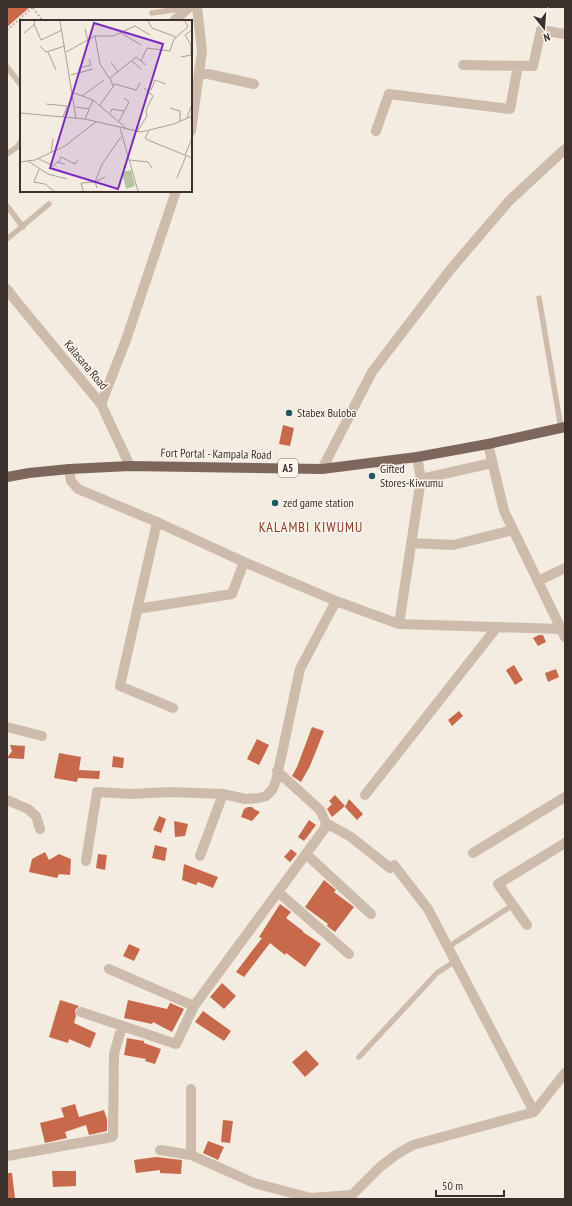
<svg xmlns="http://www.w3.org/2000/svg" width="572" height="1206" font-family="'PT Sans Narrow',sans-serif">
<rect width="100%" height="100%" fill="#f4ebe1"/>
<path fill="#c8694b" d="M7,7H30L7,27Z
M283,425L294,428L290,446L279,444Z
M539,635H543L546,642L538,646L533,638Z
M514,665L523,680L515,685L506,670Z
M556,669L559,677L548,682L545,673Z
M459,711L463,716L452,726L448,720Z
M312,727L324,731L310,766L301,782L292,776L297,767Z
M257,739L269,745L259,765L247,759Z
M10,745L25,746L24,759L7,758L12,751Z
M59,753L81,757L79,770L100,771L99,779L78,778L77,782L54,778Z
M113,756L124,758L123,768L112,767Z
M335,795L345,806L332,817L327,809L332,804L329,801Z
M349,799L363,814L357,820L345,807Z
M248,807H252L254,809L260,812L252,821L241,817L244,809Z
M159,816L166,819L161,833L153,830Z
M309,820L316,825L304,841L298,837Z
M174,821L188,824L185,836L175,837Z
M155,845L167,848L165,861L152,858Z
M291,849L297,854L290,862L284,857Z
M45,852L49,860L59,854L71,859L70,875L59,874L57,878L29,872L32,859Z
M98,854L107,855L105,870L96,868Z
M184,864L218,877L213,888L198,882L196,885L182,880Z
M324,880L336,890L334,892L354,907L335,932L327,926L328,924L305,907Z
M280,904L291,912L286,918L303,931V932L321,944L305,967L286,953L285,955L270,943L244,977L236,972L262,938L259,937Z
M129,944L140,949L134,961L123,956Z
M222,983L236,996L224,1009L210,997Z
M60,1000L79,1006L75,1010L76,1016L74,1023L96,1033L90,1048L69,1039L68,1043L49,1037Z
M128,1000L167,1009L170,1003L184,1009L172,1032L153,1022L152,1024L124,1018Z
M203,1011L231,1031L224,1041L195,1022Z
M127,1038L144,1041V1043L161,1049L155,1064L145,1061L146,1059L124,1055Z
M306,1050L319,1064L305,1077L292,1062Z
M75,1104L79,1117L104,1110L107,1119V1131L89,1135L86,1125L65,1132L67,1138L45,1143L40,1123L64,1117L61,1108Z
M223,1120L233,1121L230,1143L221,1142Z
M208,1141L224,1147L218,1160L203,1153Z
M156,1157L182,1160L181,1174L160,1173V1170L136,1173L134,1160Z
M52,1171H76V1186L53,1187Z
M7,1173H12L15,1199H7Z"/>
<g fill="none" stroke-linecap="round" stroke-linejoin="round">
<path stroke="#b9a596" stroke-width="1.5" stroke-dasharray="2 2" stroke-linecap="butt" d="M33,8L43,21
M7,30L33,7"/>
<path stroke="#cdbbac" stroke-width="5.5" d="M152,13L186,8
M7,67L21,85
M7,154L17,147L21,141
M7,206L23,227
M7,239L49,204
M539,298L561,428
M448,947L513,905
M359,1057L437,973L455,961"/>
<path stroke="#cdbbac" stroke-width="10" d="M174,21L189,7
M463,65L533,66L541,30L565,34
M199,72L254,84
M191,131L202,51L197,7
M376,131L389,94L510,109L518,66
M101,404L126,340L176,191
M69,469L71,481L78,489L157,522L244,562L336,601L399,624L561,629
M322,469L372,372L450,270L509,201L565,149
M421,479L492,463
M157,522L120,686L173,708
M411,543L453,545L513,530
M538,581L565,568
M137,609L232,594L244,562
M399,624L421,479L417,457
M7,727L42,736
M365,795L497,627
M7,800L28,809L36,816L40,829
M326,823L351,837L390,868L394,865L428,909L534,1112
M473,853L565,797
M306,854L371,914
M200,856L223,794
M86,861L97,792L130,794L170,792L223,794L245,799L259,798L266,796L272,790L276,781L300,669L336,601
M278,892L349,954
M527,925L498,884L565,843
M109,969L194,1006
M81,1012L176,1044L194,1006L325,828L326,823L320,810L277,771
M160,1150L191,1155L254,1183L311,1198L352,1195
M191,1155V1089
M7,1156L112,1137L113,1136L114,1054L122,1026
M348,1199L380,1167L397,1154L413,1145L534,1112L565,1073"/>
<path stroke="#cdbbac" stroke-width="10" d="M7,289L12,296L101,404L130,466
M488,444L504,511L565,637"/>
<path stroke="#7d675c" stroke-width="10" d="M7,477L29,473L69,469L130,466L322,469L417,457L488,444L565,427"/>
</g>
<g fill="#1f5a5e" stroke="#fbf5ee" stroke-width="1.5">
<circle cx="289" cy="413" r="4"/>
<circle cx="372" cy="476" r="4"/>
<circle cx="275" cy="503" r="4"/>
</g>
<g text-anchor="middle" stroke-width="3" stroke-linejoin="round" paint-order="stroke">
<rect fill="#fbf5ee" stroke="#756b66" stroke-width="1" x="278" y="459" width="20" height="18" rx="3"/>
<g font-size="11" font-weight="bold" fill="#3b302b">
<text x="288" y="472">A5</text>
</g>
<g font-size="12" fill="#3b302b" stroke="#fbf5ee">
<text transform="translate(86 365) rotate(50)" y="4">Kalasana Road</text>
<text transform="translate(216 454) rotate(1)" y="4">Fort Portal - Kampala Road</text>
</g>
<g font-size="12" fill="#3b302b" stroke="#fbf5ee" text-anchor="start">
<text x="297" y="417">Stabex Buloba</text>
<text x="380" y="473">Gifted<tspan x="380" dy="14">Stores-Kiwumu</tspan></text>
<text x="283" y="507">zed game station</text>
</g>
<g font-size="14" letter-spacing="1" fill="#8c3b22" stroke="#fbf5ee">
<text x="311" y="532">KALAMBI KIWUMU</text>
</g>
</g>
<g transform="translate(20 20)">
<rect width="172" height="172" fill="#f4ebe1"/>
<path d="M111,150L115,166L106,169L102,152Z" fill="#b8c4a0"/>
<path fill="none" stroke="#aaa098" stroke-width="1" d="M40,1L56,98M128,1L132,8L156,17M14,4L21,20L42,10M65,9L68,21M4,13L15,4L14,1M101,13L121,25M75,16L80,44L89,58M20,26L26,32L45,26M28,32L36,50M46,32L75,16H93L115,6L130,15M161,37L171,35V25L165,15L172,10M112,41L121,49M121,41L127,28L150,31L154,19L168,7L165,1M91,42L98,52M60,52L59,48L71,45L69,39M51,55L73,49M93,66L90,58L116,37L126,45M131,70L135,60L146,64M54,73L73,80L107,109M62,76L84,60M26,84L47,86L43,97M80,85L95,64L116,70L120,63M56,87L69,89M150,88L160,91V102M0,93L65,99L121,112L154,104L172,96M90,93L92,89L104,91M167,98L172,84M65,99L73,80M99,101L109,82L104,78M100,108L118,171M129,111L125,118L128,120L172,138M117,112L127,96L126,90L133,76L124,68M31,133L33,119M165,135L172,118M19,139L34,146L37,142L45,144M110,140L128,142L132,148M8,141L28,154L47,159M0,142L15,140L45,126L77,101M39,142L41,137L55,144L58,140M19,149L14,162L25,164L34,171M157,158L166,136M77,168L75,162L85,157M63,171L61,163L75,162L82,144L101,117"/>
<path fill="#7b2cbf" fill-opacity="0.15" stroke="#7b2cbf" stroke-width="2" d="M74,3L143,24L98,169L30,148Z"/>
<rect width="172" height="172" fill="none" stroke="#3b302b" stroke-width="2"/>
</g>
<rect width="572" height="1206" fill="none" stroke="#3b302b" stroke-width="16"/>
<g transform="translate(544 28) rotate(163)" stroke="#fbf5ee" stroke-width="3" paint-order="stroke">
<path d="M0-3L7 15L0 10L-7 15Z" fill="#3b302b"/>
<text y="-6" font-size="11" font-weight="bold" text-anchor="middle" fill="#3b302b">N</text>
</g>
<path d="M436 1190v6h68v-6" fill="none" stroke="#3b302b" stroke-width="2"/>
<text x="442" y="1190" font-size="12" fill="#3b302b" stroke="#fbf5ee" stroke-width="3" paint-order="stroke">50 m</text>
</svg>
